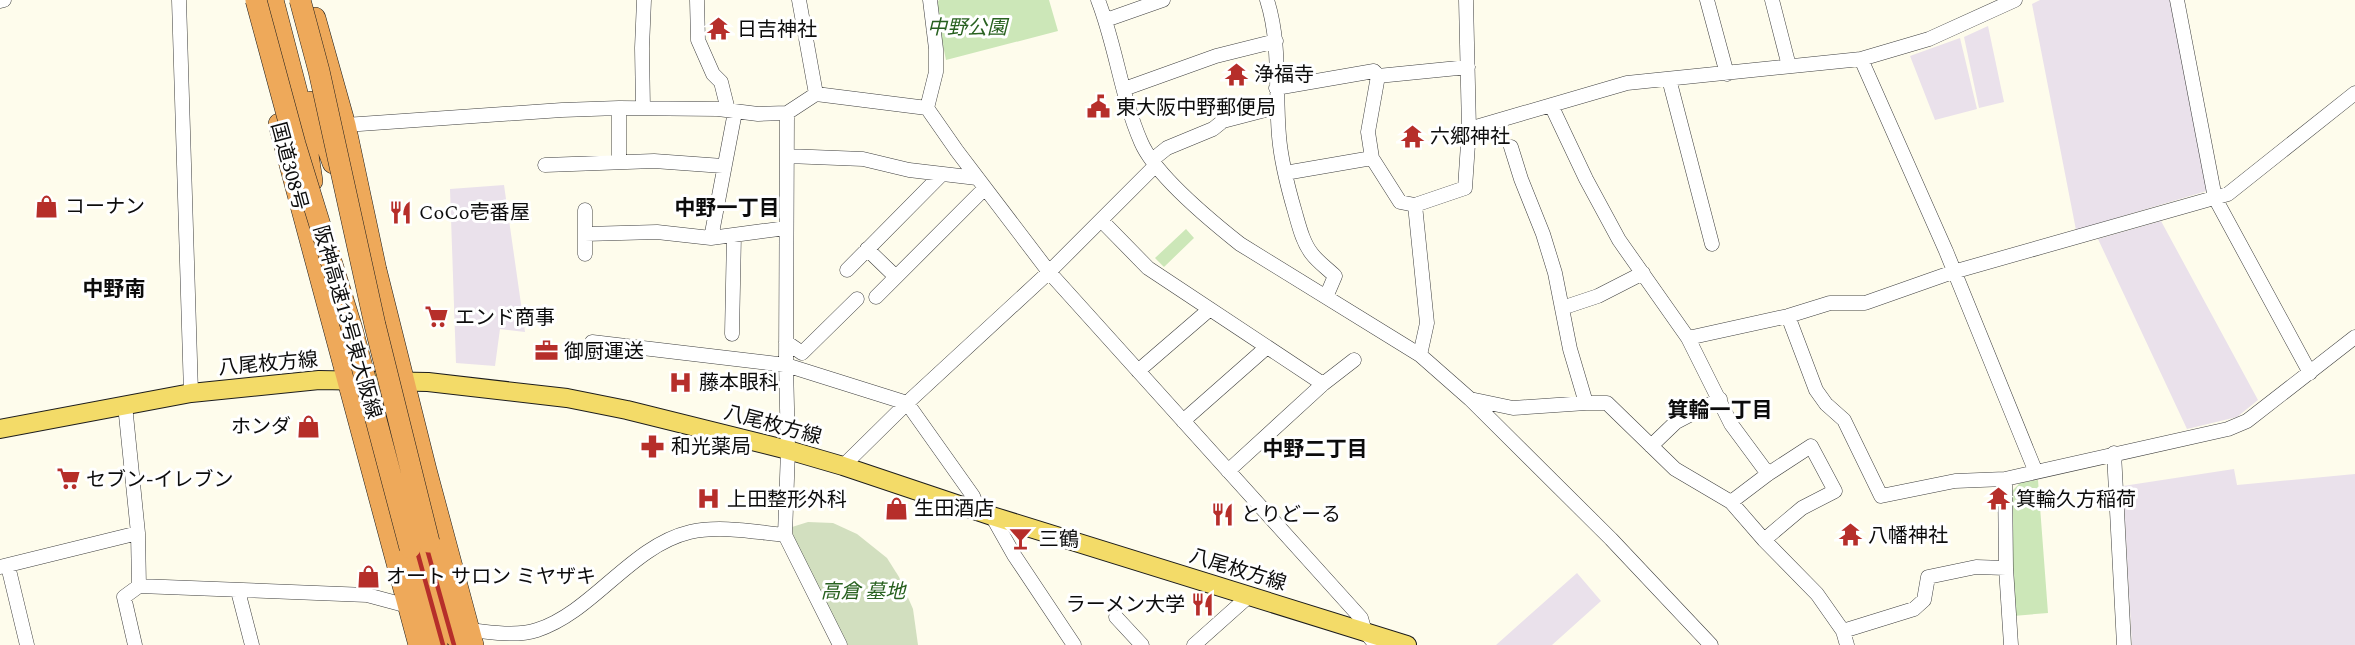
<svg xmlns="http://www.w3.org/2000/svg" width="2355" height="645" font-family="Spectral,'Noto Sans JP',serif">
<rect width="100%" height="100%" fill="#fefcec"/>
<path fill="#eae1eb" d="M2040,0H2174L2210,190L2076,230L2032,4Z
M1988,26L2004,102L1979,108L1964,37Z
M1960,38L1977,109L1935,120L1910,56Z
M504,185L525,332L500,329L495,366L456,363L450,189Z
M2161,221L2258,400L2237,417L2187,429L2098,239Z
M2234,469L2237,485L2355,474V645H2132L2123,486Z
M1577,573L1601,601L1552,645H1496Z"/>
<path fill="#cce7b8" d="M939,0H1049L1058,31L946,60L935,7Z
M1186,229L1194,238L1164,267L1155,258Z
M2038,480L2048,613L2013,616L2011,492L2021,482Z"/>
<path fill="#d2dfbf" d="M808,522L833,523L857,534L887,558L899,577L913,609L918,645H848L794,541L792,527Z"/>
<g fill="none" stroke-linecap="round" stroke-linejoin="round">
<defs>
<path id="minor" d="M179,0L191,393
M697,0L698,40L713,74L721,82L728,110
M799,0L816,94
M1098,0C1116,46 1121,96 1141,142C1155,175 1211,221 1240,244L1420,355L1470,399L1611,539L1711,645
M1267,0C1281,44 1275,90 1279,136C1281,161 1288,188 1295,212C1299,226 1303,243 1312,254C1318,262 1328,269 1335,276L1326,297
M1707,0L1727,74
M1772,0L1789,66
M2177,0L2215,198L2310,373
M0,1L4,0
M1106,20L1163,0
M1861,59L1946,251L2035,470
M1378,76L1368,132L1372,158L1400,202L1415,205
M1669,79L1712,244
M1276,88L1374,71L1378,76L1468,67
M1124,89L1216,56L1276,41
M1551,105L1586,179L1619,240L1688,338L1731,424L1768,474
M619,108V162
M643,108L642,48L644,0
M927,108L936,72V49L930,0
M787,113L786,365L788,450L785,535L840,645
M345,125L562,110L619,108L718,109L758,114L787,113L816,94L927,108L957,151L1049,272L1361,618L1365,632L1376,645
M1469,129L1627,83L1861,59L1929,39L2015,0
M1511,147L1521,179L1543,234L1555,273L1570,349L1586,403
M787,156L863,159L909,170L977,178
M1152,160L1167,148L1213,129L1223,121L1277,107
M545,165L654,161L723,166
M1285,173L1372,158
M1101,220L1148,268L1323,384
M585,234L657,232L711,238L786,228
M711,238L735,112
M867,249L896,277
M585,254V210
M847,270L942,174
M876,297L985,188
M1562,308L1598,296L1643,273
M1788,316L1816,390L1826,404L1844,420L1881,496L1955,481L2005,479L2228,429L2247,421L2355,337
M732,334L734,235
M1688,338L1788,316L1830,303H1865L1953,272L2228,194L2355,93
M592,342L786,365L907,403L973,496L979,511
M786,342L802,353L857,299
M1420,355L1427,323L1415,205L1465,188L1469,129L1466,0
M1138,371L1210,309
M1470,399L1513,408L1586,403H1607L1675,469L1731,502L1764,540L1817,594L1843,631L1847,645
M125,405L138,533L139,586
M1183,421L1267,347
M1651,446L1676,422L1720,399
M2114,453L2124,645
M843,466L907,403L1049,272L1155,166
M1228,471L1323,384L1354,360
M2005,479L2006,568L2011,645
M1731,502L1768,474L1811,446L1835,491L1802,508L1764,540
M992,516L1014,555L1074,645
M8,566L27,645
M0,567L138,533
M238,591L252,645
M1116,617L1142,645
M469,630C491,632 515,637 537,630C593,612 631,546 690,532C720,525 755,532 785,535
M1843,631L1914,609L1924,600L1928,577L1976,567L2006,568
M135,645L124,597L139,586L367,595L408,606
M1194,645L1249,596"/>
<path id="major" d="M0,429L191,393L319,380L428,382L567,398L627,410L788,450L843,466L992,516L1407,645"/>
<path id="highway" d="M273,0L301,108L312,181
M315,18L345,125L376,270L426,470L473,645
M311,102L333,163
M279,124L419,645
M429,542L456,637
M410,548L437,645"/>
</defs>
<use href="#minor" stroke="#3f3f3f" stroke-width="15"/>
<use href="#major" stroke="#1d1d1d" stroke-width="20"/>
<use href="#highway" stroke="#1d1d1d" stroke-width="22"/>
<use href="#minor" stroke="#fff" stroke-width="14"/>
<use href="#major" stroke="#f3db68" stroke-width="18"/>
<use href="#highway" stroke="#eea95a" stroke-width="21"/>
<path stroke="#b62e2a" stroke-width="4.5" d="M402,460L454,645
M393,464L443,645"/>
<defs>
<path id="highway-bridge" d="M256,0L295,144L352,329L410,548
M300,0L319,71L375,325L429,542"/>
</defs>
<use href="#highway-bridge" stroke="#1d1d1d" stroke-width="22" stroke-linecap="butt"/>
<use href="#highway-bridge" stroke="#eea95a" stroke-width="21"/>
</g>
<defs>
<symbol id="temple-bare" viewBox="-9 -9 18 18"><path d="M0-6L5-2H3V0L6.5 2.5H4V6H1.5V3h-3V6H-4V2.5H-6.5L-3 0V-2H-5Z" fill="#b62e2a" stroke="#fff" stroke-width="2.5" paint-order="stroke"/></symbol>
<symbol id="civic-bare" viewBox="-9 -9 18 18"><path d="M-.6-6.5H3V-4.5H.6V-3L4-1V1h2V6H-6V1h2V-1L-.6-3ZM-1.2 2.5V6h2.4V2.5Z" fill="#b62e2a" stroke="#fff" stroke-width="2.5" paint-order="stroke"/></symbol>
<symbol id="shop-bare" viewBox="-9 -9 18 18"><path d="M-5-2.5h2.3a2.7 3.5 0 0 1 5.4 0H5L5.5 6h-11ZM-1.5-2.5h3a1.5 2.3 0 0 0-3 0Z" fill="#b62e2a" stroke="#fff" stroke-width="2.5" paint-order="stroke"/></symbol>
<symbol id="restaurant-bare" viewBox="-9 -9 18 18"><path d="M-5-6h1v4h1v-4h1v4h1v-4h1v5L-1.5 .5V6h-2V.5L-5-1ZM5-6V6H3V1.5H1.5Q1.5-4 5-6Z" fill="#b62e2a" stroke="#fff" stroke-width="2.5" paint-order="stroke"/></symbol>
<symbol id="supermarket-bare" viewBox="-9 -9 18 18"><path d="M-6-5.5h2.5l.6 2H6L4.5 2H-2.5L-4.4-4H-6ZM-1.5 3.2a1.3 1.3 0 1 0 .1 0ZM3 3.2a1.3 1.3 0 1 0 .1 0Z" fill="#b62e2a" stroke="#fff" stroke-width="2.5" paint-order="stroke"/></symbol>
<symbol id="office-bare" viewBox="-9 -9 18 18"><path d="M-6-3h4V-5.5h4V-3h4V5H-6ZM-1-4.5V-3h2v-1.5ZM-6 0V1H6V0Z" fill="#b62e2a" stroke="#fff" stroke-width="2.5" paint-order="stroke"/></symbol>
<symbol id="hospital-bare" viewBox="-9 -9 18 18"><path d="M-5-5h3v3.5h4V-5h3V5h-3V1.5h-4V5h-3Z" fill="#b62e2a" stroke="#fff" stroke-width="2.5" paint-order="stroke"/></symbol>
<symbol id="pharmacy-bare" viewBox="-9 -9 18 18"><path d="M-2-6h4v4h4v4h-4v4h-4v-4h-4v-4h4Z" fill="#b62e2a" stroke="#fff" stroke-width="2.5" paint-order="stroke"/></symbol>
<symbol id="bar-bare" viewBox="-9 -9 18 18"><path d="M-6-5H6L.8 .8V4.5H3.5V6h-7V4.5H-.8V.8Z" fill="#b62e2a" stroke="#fff" stroke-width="2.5" paint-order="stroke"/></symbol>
</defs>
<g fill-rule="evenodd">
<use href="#temple-bare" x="702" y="12" width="33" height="33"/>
<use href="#temple-bare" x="1220" y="58" width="33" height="33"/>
<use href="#civic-bare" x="1082" y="90" width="33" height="33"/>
<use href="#temple-bare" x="1396" y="120" width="33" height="33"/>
<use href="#shop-bare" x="30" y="190" width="33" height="33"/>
<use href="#restaurant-bare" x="384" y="196" width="33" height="33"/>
<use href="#supermarket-bare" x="420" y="300" width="33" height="33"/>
<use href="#office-bare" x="530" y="334" width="33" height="33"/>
<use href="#hospital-bare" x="664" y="366" width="33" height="33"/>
<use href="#shop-bare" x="292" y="410" width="33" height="33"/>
<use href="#pharmacy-bare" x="636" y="430" width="33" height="33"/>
<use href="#supermarket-bare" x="52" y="462" width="33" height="33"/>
<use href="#hospital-bare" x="692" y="482" width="33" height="33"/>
<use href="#temple-bare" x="1982" y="482" width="33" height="33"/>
<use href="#shop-bare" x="880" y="492" width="33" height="33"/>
<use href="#restaurant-bare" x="1206" y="498" width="33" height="33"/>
<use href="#temple-bare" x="1834" y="518" width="33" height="33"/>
<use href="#bar-bare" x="1004" y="522" width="33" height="33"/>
<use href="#shop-bare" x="352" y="560" width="33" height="33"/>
<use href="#restaurant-bare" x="1186" y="588" width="33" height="33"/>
</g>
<g text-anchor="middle" stroke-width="6" stroke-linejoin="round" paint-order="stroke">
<g font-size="20" font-style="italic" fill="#286120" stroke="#fff">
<text x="967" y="34">中野公園</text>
<text x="863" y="598">高倉 墓地</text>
</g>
<g font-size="20" fill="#0c0c0c" stroke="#fff" text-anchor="start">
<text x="737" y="36">日吉神社</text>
<text x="1254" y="81">浄福寺</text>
<text x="1116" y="114">東大阪中野郵便局</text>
<text x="1430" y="143">六郷神社</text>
<text x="65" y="213">コーナン</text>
<text x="419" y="219">CoCo壱番屋</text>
<text x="455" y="324">エンド商事</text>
<text x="564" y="358">御厨運送</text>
<text x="699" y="389">藤本眼科</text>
<text x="291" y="433" text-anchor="end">ホンダ</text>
<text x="671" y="453">和光薬局</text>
<text x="86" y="486">セブン-イレブン</text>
<text x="727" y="506">上田整形外科</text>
<text x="2016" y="506">箕輪久方稲荷</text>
<text x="914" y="515">生田酒店</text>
<text x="1241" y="521">とりどーる</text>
<text x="1868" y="542">八幡神社</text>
<text x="1039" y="546">三鶴</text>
<text x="386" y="583">オート サロン ミヤザキ</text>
<text x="1185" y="611" text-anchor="end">ラーメン大学</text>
</g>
<g font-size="20" fill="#0c0c0c" stroke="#fff">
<text transform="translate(290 166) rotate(75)" y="7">国道308号</text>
<text transform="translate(348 322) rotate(74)" y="7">阪神高速13号東大阪線</text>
<text transform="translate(268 363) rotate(-5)" y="7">八尾枚方線</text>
<text transform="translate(773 424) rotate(15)" y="7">八尾枚方線</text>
<text transform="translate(1238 569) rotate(17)" y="7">八尾枚方線</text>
</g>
<g font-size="21" font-weight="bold" fill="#0c0c0c" stroke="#fff">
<text x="727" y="215">中野一丁目</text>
<text x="114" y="296">中野南</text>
<text x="1720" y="417">箕輪一丁目</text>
<text x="1315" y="456">中野二丁目</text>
</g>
</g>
</svg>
